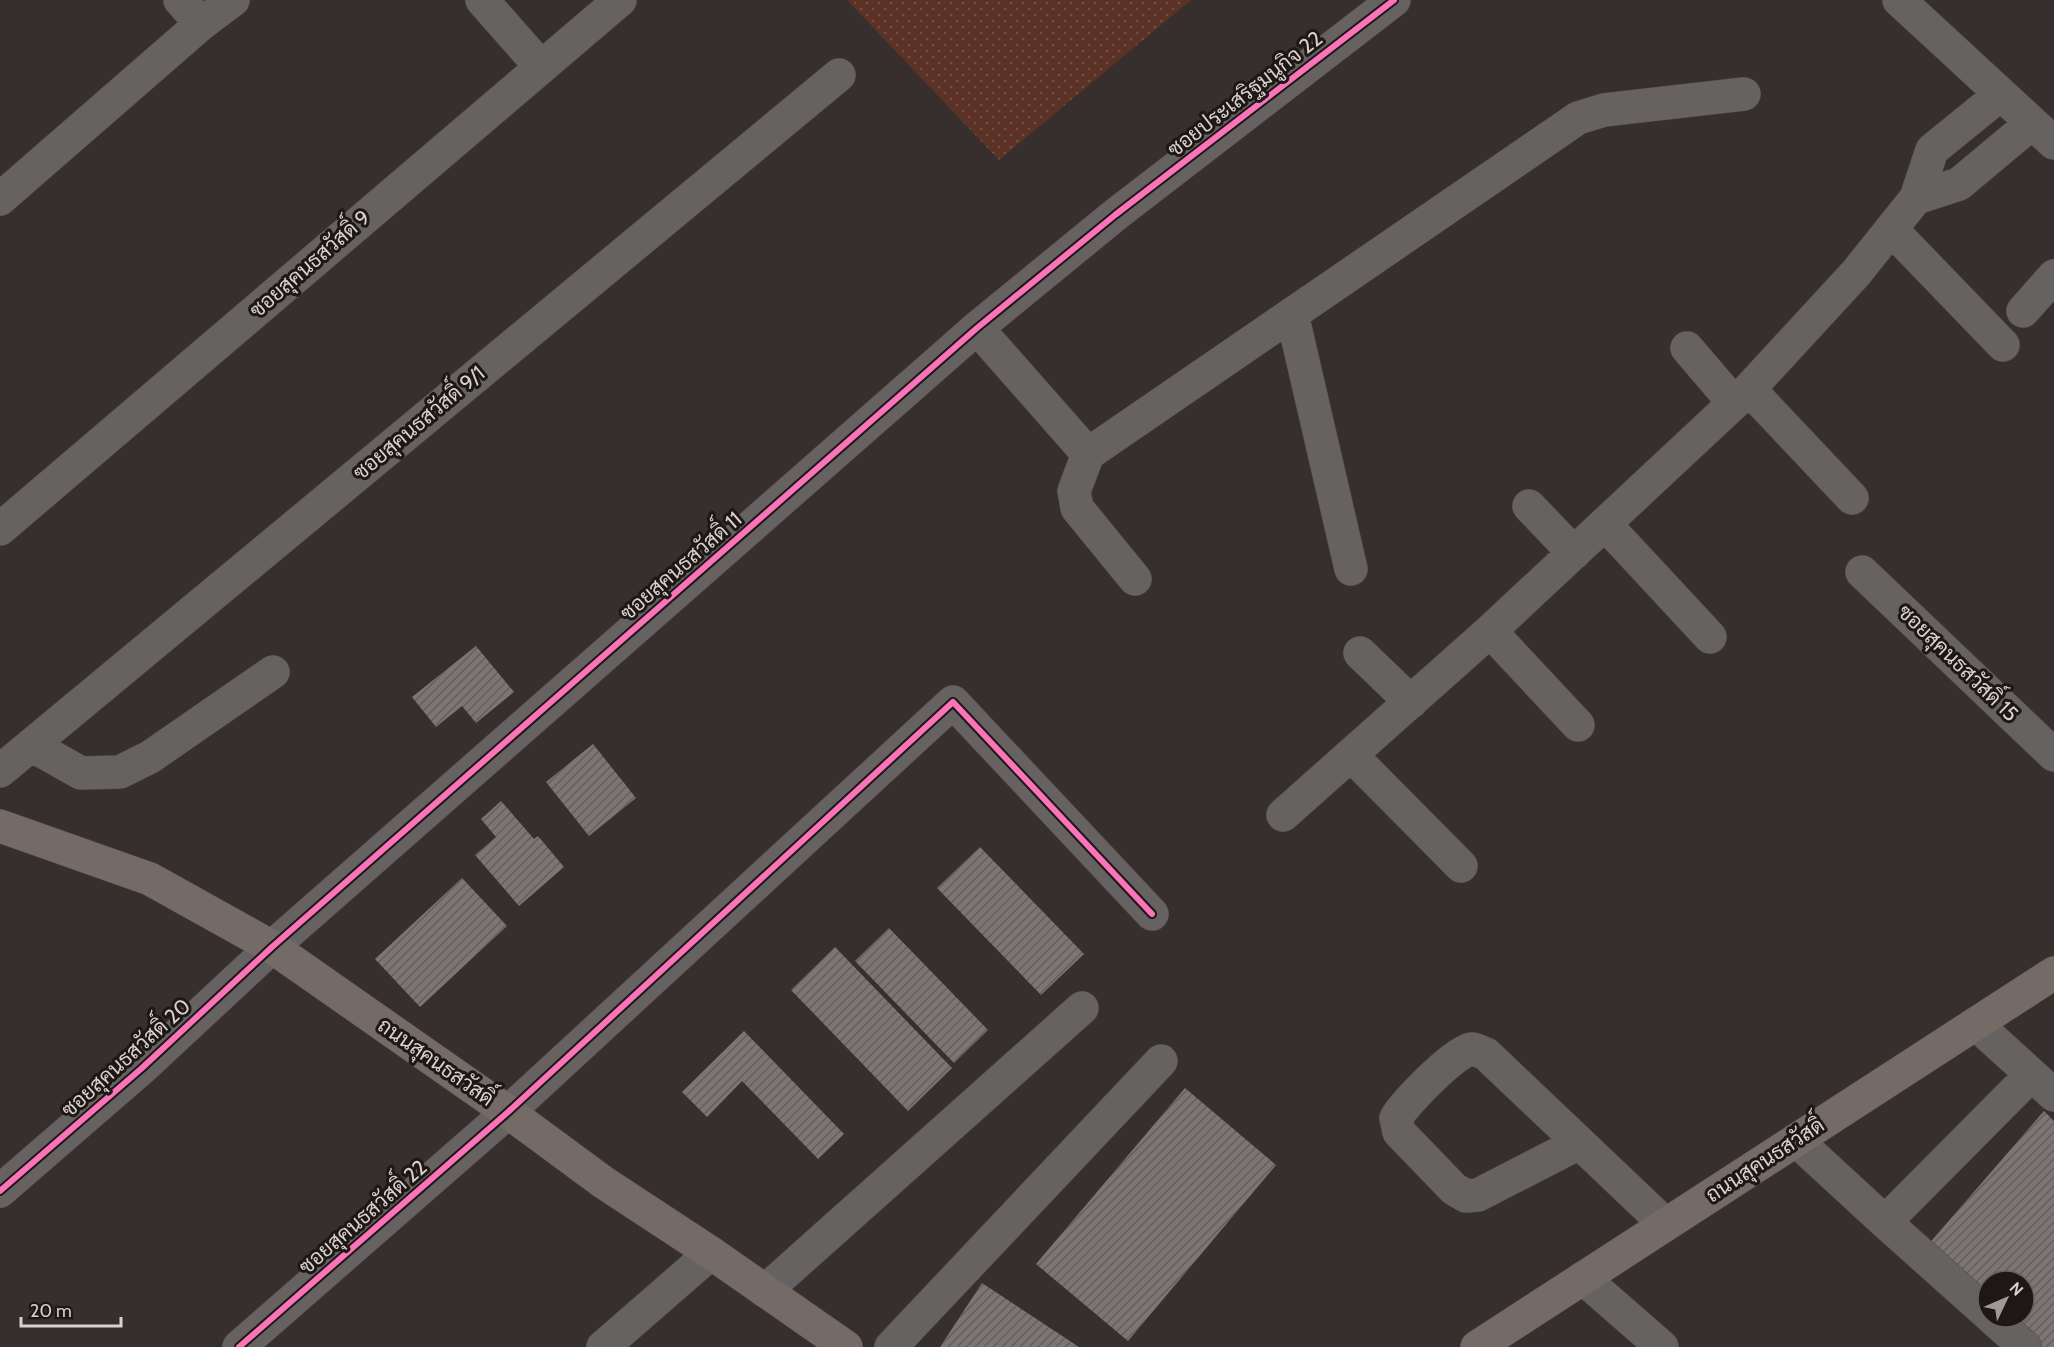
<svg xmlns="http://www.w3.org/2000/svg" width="2054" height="1347" font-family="Cabin,Sarabun,sans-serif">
<defs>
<pattern id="grass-dots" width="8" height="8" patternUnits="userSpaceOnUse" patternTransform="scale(1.5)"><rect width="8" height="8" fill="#5b3225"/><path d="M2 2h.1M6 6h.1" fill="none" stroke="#724f43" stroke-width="1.8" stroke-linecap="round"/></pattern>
<pattern id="building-hatch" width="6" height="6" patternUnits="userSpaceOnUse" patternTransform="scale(1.5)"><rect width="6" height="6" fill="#7b7573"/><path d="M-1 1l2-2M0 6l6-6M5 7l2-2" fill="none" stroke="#645f5e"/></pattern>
</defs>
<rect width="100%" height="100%" fill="#362f2e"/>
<path fill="url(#grass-dots)" d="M847,0H1191L999,160Z"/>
<path fill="url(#building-hatch)" d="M476,646L514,692L476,723L462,706L436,727L412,697Z
M593,744L636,798L589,836L546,782Z
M501,801L534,839L538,836L564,867L519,906L475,855L496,837L481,819Z
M980,847L1084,954L1041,995L937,888Z
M462,878L507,926L420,1007L375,959Z
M889,928L988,1030L954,1063L855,961Z
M835,947L952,1068L908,1111L791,990Z
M744,1031L844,1134L818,1159L742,1081L707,1117L682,1092Z
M1185,1088L1276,1165L1128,1341L1036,1264Z
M2044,1111L2054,1121V1347H2040L2006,1317H2024V1281H1988V1301L1927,1246Z
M982,1283L1079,1347H940Z"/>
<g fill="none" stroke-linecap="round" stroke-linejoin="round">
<defs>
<path id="minor" d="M180,0L201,24
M482,0L541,67
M1899,0L2054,143
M1916,198L1959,184L2032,123
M0,199L201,24L233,0
M1891,229L2003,345
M2023,311L2054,276
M1292,314L1351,569
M977,328L1088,454L1578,118L1604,110L1744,94
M1687,348L1734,403
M1749,389L1852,498
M1088,454L1074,491L1077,508L1135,579
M1529,506L1574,553
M1605,524L1710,637
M0,529L620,0
M1862,572L2054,755
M1490,631L1578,725
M1360,653L1411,702
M31,745L81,773L120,772L150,757L273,672
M1351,755L1461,866
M0,771L839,75
M1283,815L1490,631L1749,389L1856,273L1916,198L1932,150L2001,94
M1976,1024L2054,1095
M1796,1140L1885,1222
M1579,1143L1478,1195L1466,1196L1454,1189L1399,1132L1396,1118C1405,1103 1457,1049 1472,1049C1476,1049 1482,1053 1486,1054L1665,1224
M0,1191L142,1068L272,947L977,328L1115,215L1394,0
M1583,1278L1662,1347
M765,1291L1082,1008
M1988,1314L1885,1222L2031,1075
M1991,1317L2025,1347
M239,1347L508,1112L953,702L1152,914
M603,1347L711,1253
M891,1347L1161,1061"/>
<path id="major" d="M0,826L150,879L272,947L508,1112L603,1182L711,1253L846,1347
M1477,1347L2054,973"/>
</defs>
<use href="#minor" stroke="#524c4b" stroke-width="34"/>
<use href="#major" stroke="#524c4b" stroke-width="34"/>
<use href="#minor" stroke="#666261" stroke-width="33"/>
<use href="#major" stroke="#746a66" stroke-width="33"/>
<defs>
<path id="cycleway" d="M0,1191L142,1068L272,947L977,328L1115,215L1394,0
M239,1347L508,1112L953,702L1152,914"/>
</defs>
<use href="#cycleway" stroke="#1d1716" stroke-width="10"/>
<use href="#cycleway" stroke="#fb73b8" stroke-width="6"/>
</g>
<g text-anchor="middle" stroke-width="6" stroke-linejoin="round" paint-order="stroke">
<g font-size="21" fill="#d9d1ce" stroke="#1d1716">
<text transform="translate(1245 94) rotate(-38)" y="7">ซอยประเสริฐมนูกิจ 22</text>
<text transform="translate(310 264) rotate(-41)" y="7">ซอยสุคนธสวัสดิ์ 9</text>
<text transform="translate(419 423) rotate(-40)" y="7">ซอยสุคนธสวัสดิ์ 9/1</text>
<text transform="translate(681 566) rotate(-41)" y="7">ซอยสุคนธสวัสดิ์ 11</text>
<text transform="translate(1958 663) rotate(44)" y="7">ซอยสุคนธสวัสดิ์ 15</text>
<text transform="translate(126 1058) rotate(-42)" y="7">ซอยสุคนธสวัสดิ์ 20</text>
<text transform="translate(436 1062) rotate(35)" y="7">ถนนสุคนธสวัสดิ์</text>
<text transform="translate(1765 1160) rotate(-33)" y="7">ถนนสุคนธสวัสดิ์</text>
<text transform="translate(363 1217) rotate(-41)" y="7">ซอยสุคนธสวัสดิ์ 22</text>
</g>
</g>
<g transform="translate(2006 1299) rotate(46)"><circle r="28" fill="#1d1716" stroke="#686160" stroke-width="1.5"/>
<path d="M0-4.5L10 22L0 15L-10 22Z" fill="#a09896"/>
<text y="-9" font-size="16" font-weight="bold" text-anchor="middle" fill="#d9d1ce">N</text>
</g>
<path d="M21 1317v9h100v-9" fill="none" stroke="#d9d1ce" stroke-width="3"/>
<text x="30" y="1317" font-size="18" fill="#d9d1ce" stroke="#1d1716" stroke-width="4.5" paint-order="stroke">20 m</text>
</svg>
